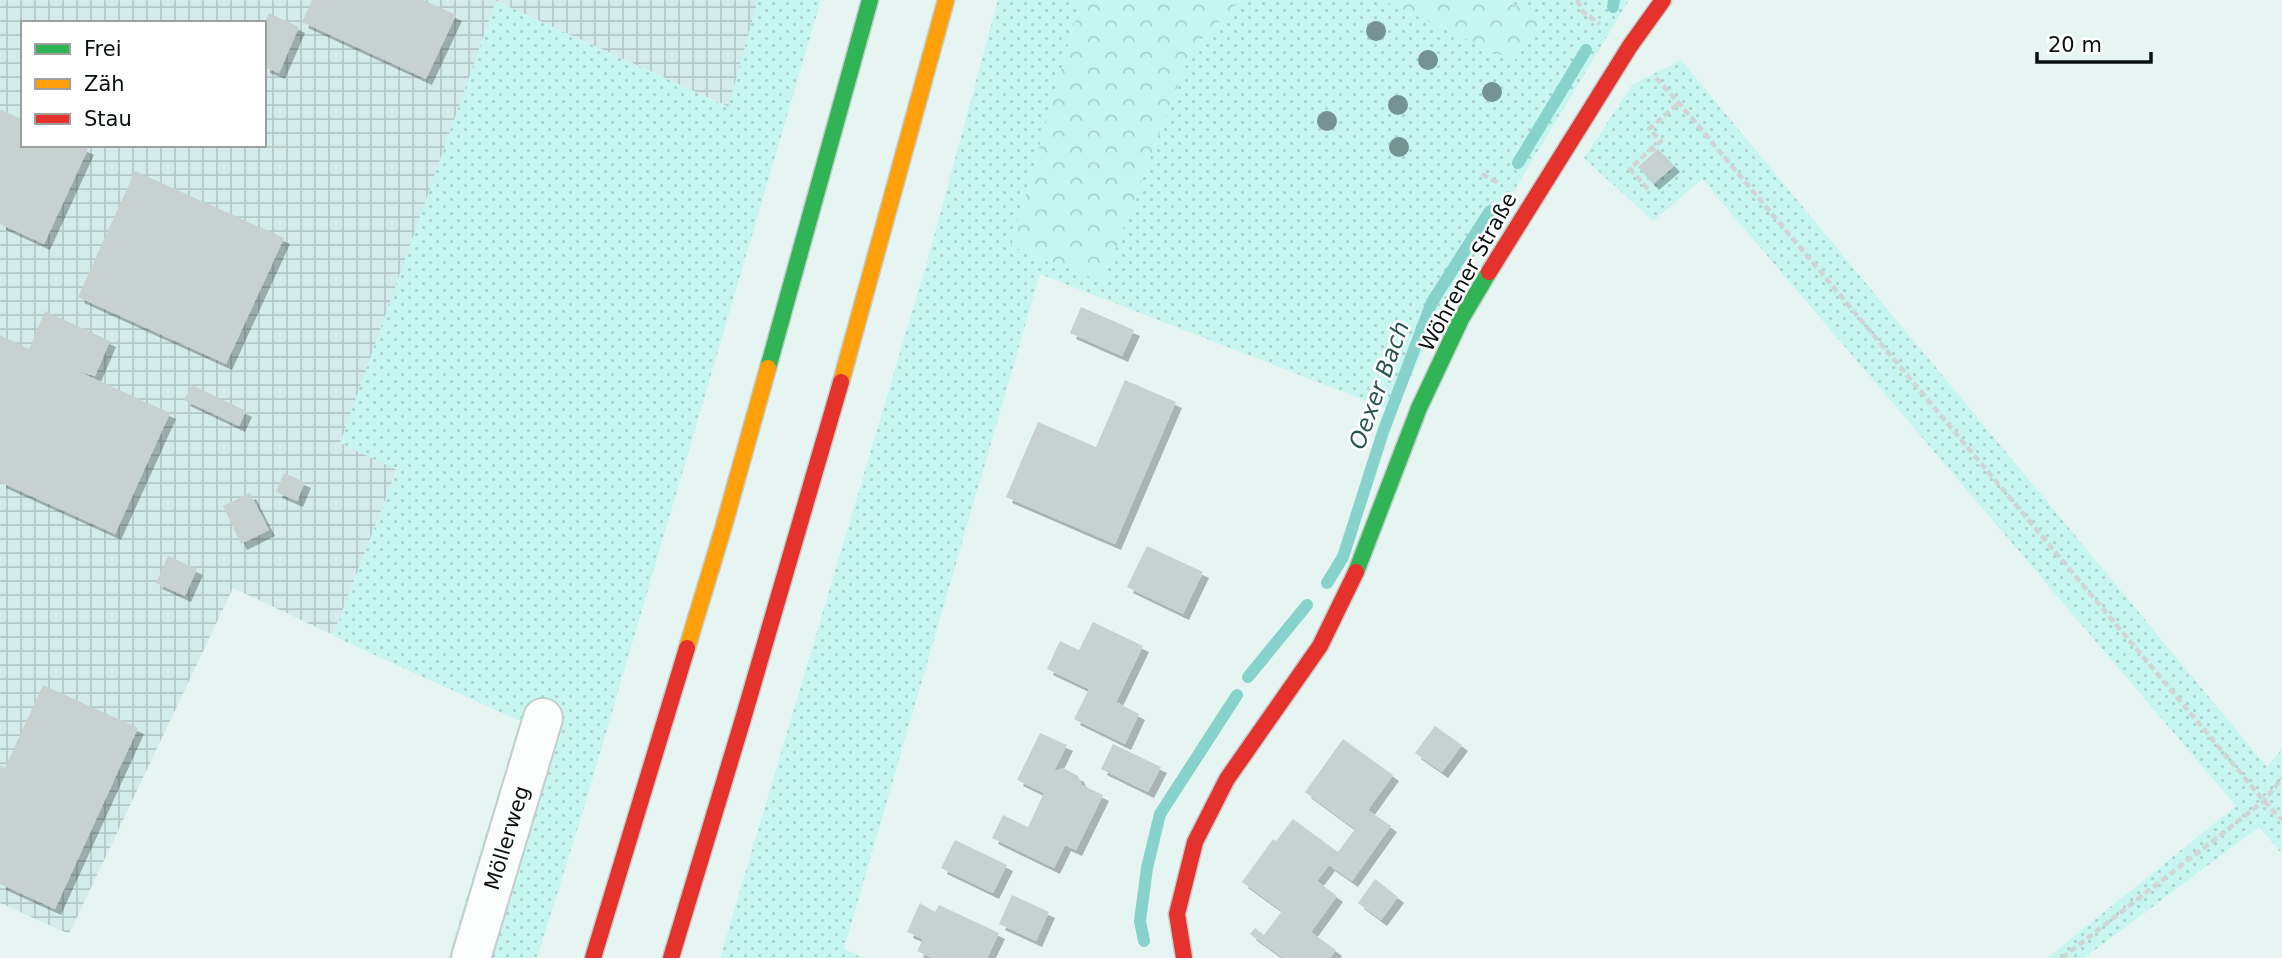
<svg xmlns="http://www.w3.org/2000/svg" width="2282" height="958" font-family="'DejaVu Sans',sans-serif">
<defs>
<pattern id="industrial-grid" width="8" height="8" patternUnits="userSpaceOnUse" patternTransform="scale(1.75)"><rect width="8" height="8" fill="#d3ece9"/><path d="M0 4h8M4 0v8" fill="none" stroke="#b4c9c7"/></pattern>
<pattern id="grass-dots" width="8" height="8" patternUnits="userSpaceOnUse" patternTransform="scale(1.75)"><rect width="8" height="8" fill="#c7f6f0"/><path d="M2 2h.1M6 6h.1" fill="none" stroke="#a9d2cd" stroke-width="1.8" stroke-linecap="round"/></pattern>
<pattern id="forest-crowns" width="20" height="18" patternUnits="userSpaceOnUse" patternTransform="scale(1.75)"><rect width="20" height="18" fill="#c7f6f0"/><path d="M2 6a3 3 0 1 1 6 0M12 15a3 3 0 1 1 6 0" fill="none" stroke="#a9d2cd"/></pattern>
<filter id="shadow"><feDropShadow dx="6" dy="6" stdDeviation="0" flood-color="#0004"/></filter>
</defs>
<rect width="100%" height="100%" fill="#e6f4f2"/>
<path fill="url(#industrial-grid)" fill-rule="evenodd" d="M0,0H758L729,107L496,1L341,443L397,469L333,635L233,588L69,934L0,903ZM23,23H264V145H23Z"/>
<path fill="url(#grass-dots)" d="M758,0H821L583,811L537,958H448L520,721L333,636L397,470L340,443L496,1L728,107Z
M998,0H1081L1011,246L1103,282L1191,51L1240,0H1382L1514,61L1543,18L1503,0H1629L1442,310L1395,412L1040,274L844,949L863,958H720L929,255Z
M1681,60L2267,767L2282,749V854L2259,827L2084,958H2047L2236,806L1702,179L1653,221L1584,158L1632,85Z"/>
<path fill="url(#forest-crowns)" d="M1081,0H1240L1191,51L1103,282L1011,246Z
M1382,0H1503L1543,18L1514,61Z"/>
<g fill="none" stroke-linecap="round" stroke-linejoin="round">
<path stroke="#87d3cc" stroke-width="12" d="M1613,7L1614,0
M1518,163L1586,50
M1327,583L1343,557L1383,432L1432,302L1490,211
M1248,677L1307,605
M1144,941L1140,921L1147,868L1160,814L1237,695"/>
</g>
<path fill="#c7d2d0" filter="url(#shadow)" d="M312,0H423L456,15L426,79L302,22Z
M269,13L299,27L279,73L264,67V24Z
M0,109L23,120V145H79L88,149L44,244L0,224Z
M1658,149L1674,166L1653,184L1638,167Z
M135,171L284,238L226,364L78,297Z
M1081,307L1134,330L1122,356L1070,333Z
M45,311L110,341L95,376L77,371L170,413L115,534L0,482V335L29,349Z
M1125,380L1176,402L1115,544L1006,497L1038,422L1096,447Z
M192,385L246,411L239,426L184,400Z
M284,473L305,482L297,501L276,492Z
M250,493L269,530L241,544L223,506Z
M1147,546L1203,572L1183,614L1127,587Z
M168,556L197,569L185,596L156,583Z
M1093,622L1143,646L1116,702L1139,714L1125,744L1074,719L1089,689L1047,669L1060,641L1079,650Z
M43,685L138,728L55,909L0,884V765L5,768Z
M1435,726L1462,745L1442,772L1415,753Z
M1040,733L1067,745L1054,771L1063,768L1078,776L1082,785L1103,795L1076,850L1065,845L1054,868L992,838L1003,815L1028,827L1044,793L1017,780Z
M1343,739L1393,775L1368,810L1391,826L1352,881L1329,865L1317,881L1337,896L1311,932L1336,950L1330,958H1283L1250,934L1255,928L1264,935L1282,911L1242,882L1273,839L1276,841L1293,819L1338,852L1355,829L1305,792Z
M1113,744L1161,767L1148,792L1101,769Z
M955,840L1007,865L993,893L941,868Z
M1375,879L1398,897L1381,920L1358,903Z
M1012,895L1049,912L1036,941L999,924Z
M920,903L935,912L939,905L999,933L987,958H932L917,951L923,939L907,932Z"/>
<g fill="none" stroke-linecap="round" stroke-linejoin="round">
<defs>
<path id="street" d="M471,958L543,718"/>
<path id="fast" d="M768,368L870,0
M1356,572L1419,408L1461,319L1489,272"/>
<path id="slow" d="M841,382L946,0
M687,648L723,529L768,368"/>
<path id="jam" d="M1489,272L1630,46L1663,0
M593,958L687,648
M671,958L743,719L841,382
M1184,958L1177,914L1195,842L1227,779L1320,646L1356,572"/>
</defs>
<use href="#street" stroke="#c2cecc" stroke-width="42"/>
<use href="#fast" stroke="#c2cecc" stroke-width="19"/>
<use href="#slow" stroke="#c2cecc" stroke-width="19"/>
<use href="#jam" stroke="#c2cecc" stroke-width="19"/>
<path stroke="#d1d5d4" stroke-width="4.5" stroke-dasharray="7 3.5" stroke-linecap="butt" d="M1577,0L1583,12L1600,24
M1656,78L1679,103L2264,801L2282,820
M1655,151L1652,148L1661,141L1649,129L1679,103
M1482,174L1500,184
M1648,189L1630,169L1652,148
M2062,958L2264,801L2282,778"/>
<use href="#street" stroke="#fbfdfd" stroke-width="38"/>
<use href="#fast" stroke="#30b455" stroke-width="16"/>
<use href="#slow" stroke="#ff9f0a" stroke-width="16"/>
<use href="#jam" stroke="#e5322d" stroke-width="16"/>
</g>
<g fill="#749391">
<circle cx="1376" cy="31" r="10"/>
<circle cx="1428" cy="60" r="10"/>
<circle cx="1492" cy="92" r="10"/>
<circle cx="1398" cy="105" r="10"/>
<circle cx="1327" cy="121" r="10"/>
<circle cx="1399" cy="147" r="10"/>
</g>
<g text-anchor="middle" stroke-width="5" stroke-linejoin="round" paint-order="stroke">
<g font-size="21" fill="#081110" stroke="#fff">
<text transform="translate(1468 272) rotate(-61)" y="7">Wöhrener Straße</text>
<text transform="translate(507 838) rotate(-73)" y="7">Möllerweg</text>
</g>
<g font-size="23" font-style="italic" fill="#285551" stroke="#fff">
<text transform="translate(1379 385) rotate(-70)" y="8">Oexer Bach</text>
</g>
</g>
<rect x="21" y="21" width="245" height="126" fill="#ffffff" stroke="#9ca09f" stroke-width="2"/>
<rect x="35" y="44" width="35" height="10" fill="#30b455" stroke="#9ca09f" stroke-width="2"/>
<text x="84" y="56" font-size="21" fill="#081110">Frei</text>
<rect x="35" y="79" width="35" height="10" fill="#ff9f0a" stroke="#9ca09f" stroke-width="2"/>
<text x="84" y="91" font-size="21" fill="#081110">Zäh</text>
<rect x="35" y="114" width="35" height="10" fill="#e5322d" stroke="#9ca09f" stroke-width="2"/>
<text x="84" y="126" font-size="21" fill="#081110">Stau</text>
<path d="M2037 52v10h114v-10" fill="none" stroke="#081110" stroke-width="3.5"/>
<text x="2048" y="52" font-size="21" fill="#081110" stroke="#ffffff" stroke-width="5" paint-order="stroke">20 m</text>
</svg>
